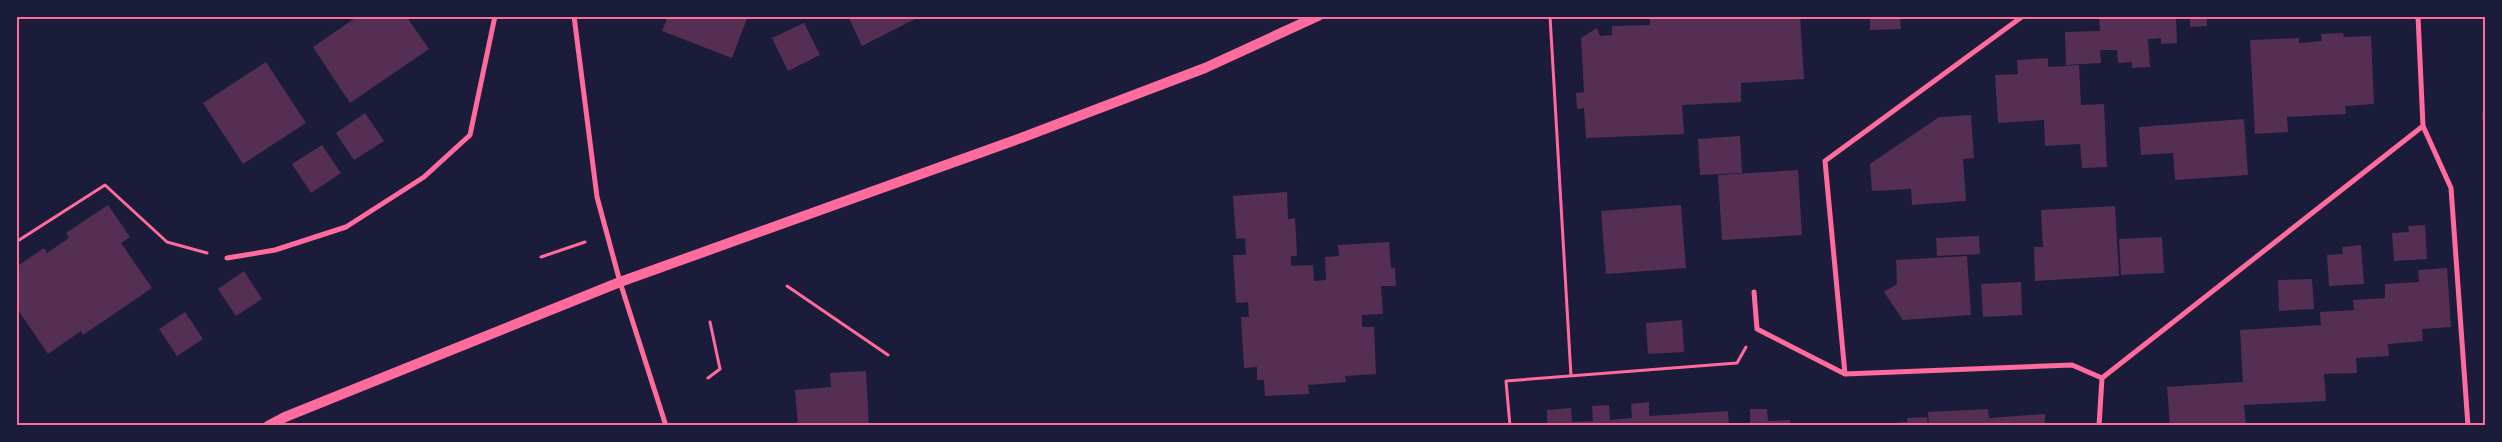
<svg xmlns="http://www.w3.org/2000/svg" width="2502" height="442" font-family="'Libre Baskerville',serif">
<rect width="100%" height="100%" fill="#1b1b3a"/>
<path fill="#542f53" d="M358,16H406L429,49L350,103L313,47Z
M668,16H748L732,58L662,31Z
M848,16H921L862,46Z
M1650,16H1800L1804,79L1741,83V102L1682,105L1684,134L1586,138L1584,108L1577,109L1576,93L1584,92L1581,38L1597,28L1600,36L1612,35V26L1650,25Z
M1870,16H1900L1901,29L1870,30Z
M2099,16H2207V26L2190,27V17L2176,18L2177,43L2161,44V38L2148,39L2150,67L2132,68V62L2118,63L2117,50H2100L2101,63L2066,65L2065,32L2100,31Z
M804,23L820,55L788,71L772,38Z
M2343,33L2344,37L2371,36L2374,104L2345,106L2346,114L2287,117L2288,132L2255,134L2250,40L2299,38V43L2322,41L2321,34Z
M2048,58V67L2079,65L2081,105L2104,104L2107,167L2082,168L2080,144L2045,146L2044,120L1998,123L1995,75L2018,74L2017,60Z
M266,62L306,123L243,164L203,103Z
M2486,111V141H2484L2482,112Z
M365,113L384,141L354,160L336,133Z
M1971,115L1974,158L1963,159L1966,201L1912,205L1911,189L1872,191L1870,164L1939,117Z
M2244,119L2248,175L2175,180L2173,153L2141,155L2139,127Z
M1740,136L1742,173L1700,175L1698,139Z
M322,145L341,173L311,193L292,164Z
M1798,170L1802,235L1722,240L1718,175Z
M1287,192L1288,219L1295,218L1297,256H1291V266L1313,265L1314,281L1326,280L1325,257L1339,256L1338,245L1389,242L1391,268H1395L1396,286H1381L1383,314L1362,315V327H1374L1376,374L1345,376L1346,382L1308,385L1309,394L1265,396L1264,380H1257V367L1244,368L1241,317H1249L1248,302L1236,303L1233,255H1246L1245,238L1236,239L1233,196Z
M108,205L130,237L121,243L152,288L83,335L81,331L48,354L16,307V267L44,248L47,253L69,238L66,233Z
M1681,205L1686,268L1606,274L1601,211Z
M2115,206L2119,276L2035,281L2034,247H2043L2041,210Z
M2425,225L2427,259L2394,261L2392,233L2409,232L2408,226Z
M1979,236L1980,254L1937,256L1936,238Z
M2162,237L2164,273L2121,275L2119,239Z
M2361,245L2364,284L2329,286L2327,255L2343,254L2342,247Z
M1967,256L1971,315L1903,320L1884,292L1897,284L1896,260Z
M2447,268L2451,327L2422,329L2423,341L2388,344L2389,356L2356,358L2357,373L2324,374L2326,401L2244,405L2246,426H2170L2167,387L2243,382L2240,330L2321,325L2320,312L2354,310L2353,300L2385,298V284L2419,282L2418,270Z
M244,271L262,299L236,316L218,289Z
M2312,279L2314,309L2279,311L2278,280Z
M2021,282L2022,315L1983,317L1981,284Z
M185,312L203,339L177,356L159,329Z
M1682,320L1684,352L1648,354L1646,323Z
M866,371L869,426H798L795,390L831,387L830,373Z
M1649,402V416L1728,411L1729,424L1750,423V409H1767L1768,421L1790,420V426H1547V410L1571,408L1572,422L1593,421L1592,406L1609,405L1610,420L1632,418L1631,404Z
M1988,409L1989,418L2045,414V426H1929L1928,412Z
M1927,417L1928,426H1907V418Z
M1906,422L1907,426H1878V424Z"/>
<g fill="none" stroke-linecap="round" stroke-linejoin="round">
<path stroke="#ff6b9d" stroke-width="3" d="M1550,16L1571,376
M16,242L105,185L167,242L207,253
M541,257L585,242
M787,286L888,355
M708,378L720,369L710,322
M1510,426L1506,381L1737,363L1746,347"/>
<path stroke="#ff6b9d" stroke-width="5" d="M574,16L597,197L620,282L666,426
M2423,126L2451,188L2468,426
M227,258L275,250L346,227L424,177L470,135L495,16
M1754,292L1757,329L1845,374L2072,365L2102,378
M1845,374L1825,161L2023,16
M2099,426L2102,378L2423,126L2418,16"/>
<path stroke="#ff6b9d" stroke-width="10" d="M268,426L285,417L620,282L1021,138L1205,68L1318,16"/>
</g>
<rect width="2502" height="442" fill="none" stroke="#1b1b3a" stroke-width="35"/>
<rect x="18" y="18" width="2466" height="406" fill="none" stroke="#ff6b9d" stroke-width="2"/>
</svg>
